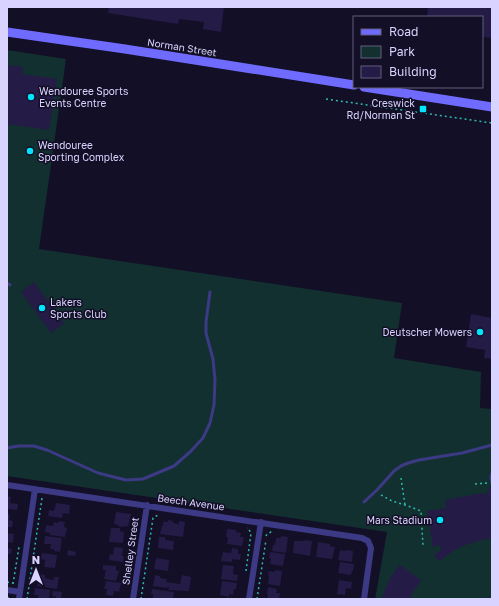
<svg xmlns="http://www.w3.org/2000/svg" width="499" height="606" font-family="'Golos Text',sans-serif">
<rect width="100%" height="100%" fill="#130f26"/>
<path fill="#12302f" d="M7,50L66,59L39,249L402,303L394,358L481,372L480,408L492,409V599H375L387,532L7,476Z"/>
<path fill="#241b47" d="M109,7H224L221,32L203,29L204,22L179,19L178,24L108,13Z
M428,7H492V38L482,37V17H427Z
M9,65L23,67L22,74L57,79L49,130L7,124L8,115L7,114V77Z
M34,282L64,323L51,333L21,292Z
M471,314L492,318V359L484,358L485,350L466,347Z
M492,485V538L478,541L462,546L453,551L439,561L434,555L442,549L439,545L433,547L427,511L446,508L445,500L483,493L485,495Z
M7,496L11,497L10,503L18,504L17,510L7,509Z
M56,503L70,505L69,514L63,513L62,518L48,516L49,510L54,511Z
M116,512L131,514L128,526H124V527L118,526V525L114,524Z
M7,514L10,515L9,520L13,521L12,527H7Z
M168,520L173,521V523L179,524V521L185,522L183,537L160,534L162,526H163V522H168Z
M59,521L65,522L64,527L67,528L65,537L50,535V533L45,532L46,525L53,526L54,522L58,523Z
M111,528H120V531L124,532L123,543L109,542Z
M227,529L236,530V532L241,533L240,537H244L242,546L227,544L228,537H226Z
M7,533L14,534L13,543L7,542Z
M45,536L62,538L60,552L54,551V549H50L51,544H44Z
M281,536L288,537L286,553L272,551L273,545H275L276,538H281Z
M159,537H165V540L174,541L173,550L158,548Z
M304,540L312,541L310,556L293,553L294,541H304Z
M318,542L330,544V546L335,547L332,559L316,557Z
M114,547L123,548L122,556H124L123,562L109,560L110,554L113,555Z
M7,548L12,549L11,554H7Z
M232,548L238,549V554H241L240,560L232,559V562L221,561L223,552L231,553Z
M68,550L76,552L75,556L67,555Z
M340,550L345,551L346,550L353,551L352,562L338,560Z
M270,552L285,554L283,566L270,564L271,558H269Z
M42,553L57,555L55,568L44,567L45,560L41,559Z
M156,558L169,560L168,571L154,569Z
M340,562L354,564L353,571H352L351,575L338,573Z
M103,565L116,566V571H119L116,581L104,579L106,570H103Z
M223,565L234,566L233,574L238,575L237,581L221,579Z
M400,565L421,580L409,599H381L390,578Z
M275,570L282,571L280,586L268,584L269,577H268L269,573H268V571L275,572Z
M39,574L45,575V578L53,580L54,577H59L57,589L37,586Z
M155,575L160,576V578L167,579L166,582L180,584L182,575L191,577L189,591L168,590L169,587H167V588L153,586Z
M339,580L352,582L351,589L346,588L345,595L337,594Z
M106,581L121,583L119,592L114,591L113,596L106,595L107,589H104Z
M222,581L237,583L236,589H234L233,595L229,594V597L220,595Z
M268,587L277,589L276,593H280L279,599H267L268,595L267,594Z
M35,588L50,590L49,599H38V595H34Z
M152,589L174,592L173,599H153V594H151Z
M53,591L62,592L61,599H56V597L52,596Z"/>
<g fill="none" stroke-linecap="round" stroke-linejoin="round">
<path stroke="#2fb8b0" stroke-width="1.5" stroke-dasharray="2 3" stroke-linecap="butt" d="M326,99L492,123
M401,478L405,505
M475,484L487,483
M381,495L392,501L408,506L421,511L423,546
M266,536L267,534L271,532H273
M246,571L251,533L248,528H247
M7,582L13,583
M13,584L19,547
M7,598H11
M27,599L42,498H43
M141,599L153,518L158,515
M257,599L266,540"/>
<path stroke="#3d3a85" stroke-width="3" d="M7,283L10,285
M7,448L18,446H34L47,450L98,473L126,480L143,479L174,466L190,452L203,438L210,423L214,405L215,380L213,359L206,333V322L210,292
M492,473L491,478L492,483
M364,502L377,490L394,471L401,466L408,463L419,460L462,453L492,445"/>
<path stroke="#3d3a85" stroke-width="6" d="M7,485L362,538L368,541L371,548L364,599
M7,590L20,592
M19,599L35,489
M133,599L147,505
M249,599L261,522"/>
<path stroke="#6f6bff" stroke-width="9" d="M7,32L125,49L354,85
M364,87L492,107"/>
</g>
<g fill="#00e5ff" stroke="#130f26" stroke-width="1.5">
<circle cx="31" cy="97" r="4"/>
<rect x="419" y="105" width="8" height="8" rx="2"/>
<circle cx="30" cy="151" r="4"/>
<circle cx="42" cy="308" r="4"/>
<circle cx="480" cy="332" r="4"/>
<circle cx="440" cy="520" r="4"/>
</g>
<g text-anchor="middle" stroke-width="3" stroke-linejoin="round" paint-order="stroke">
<g font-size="10" fill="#d9d4ff" stroke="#130f26">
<text transform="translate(182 47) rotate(9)" y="4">Norman Street</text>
<text transform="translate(191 502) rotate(8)" y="4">Beech Avenue</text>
<text transform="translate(130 551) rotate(-82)" y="4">Shelley Street</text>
</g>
<g font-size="10" fill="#d9d4ff" stroke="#130f26" text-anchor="start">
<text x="39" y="95">Wendouree Sports<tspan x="39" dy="12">Events Centre</tspan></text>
<text x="415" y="107" text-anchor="end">Creswick<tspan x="415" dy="12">Rd/Norman St</tspan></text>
<text x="38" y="149">Wendouree<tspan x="38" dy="12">Sporting Complex</tspan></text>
<text x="50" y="306">Lakers<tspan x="50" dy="12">Sports Club</tspan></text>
<text x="472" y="336" text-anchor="end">Deutscher Mowers</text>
<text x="432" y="524" text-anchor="end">Mars Stadium</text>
</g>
</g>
<rect width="499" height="606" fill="none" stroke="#d9d4ff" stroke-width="16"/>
<rect x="353" y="16" width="130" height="72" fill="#130f26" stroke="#625e7d"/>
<rect x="361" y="29" width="20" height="6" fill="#6f6bff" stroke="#625e7d"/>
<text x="389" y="36" font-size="12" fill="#d9d4ff">Road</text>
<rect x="361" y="46" width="20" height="12" fill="#12302f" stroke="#625e7d"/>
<text x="389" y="56" font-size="12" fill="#d9d4ff">Park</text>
<rect x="361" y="66" width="20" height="12" fill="#241b47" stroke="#625e7d"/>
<text x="389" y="76" font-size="12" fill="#d9d4ff">Building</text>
<g transform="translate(36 570)" stroke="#130f26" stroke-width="3" paint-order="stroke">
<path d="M0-3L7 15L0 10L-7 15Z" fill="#d9d4ff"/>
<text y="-6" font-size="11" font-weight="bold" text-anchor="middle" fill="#d9d4ff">N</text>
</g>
</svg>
